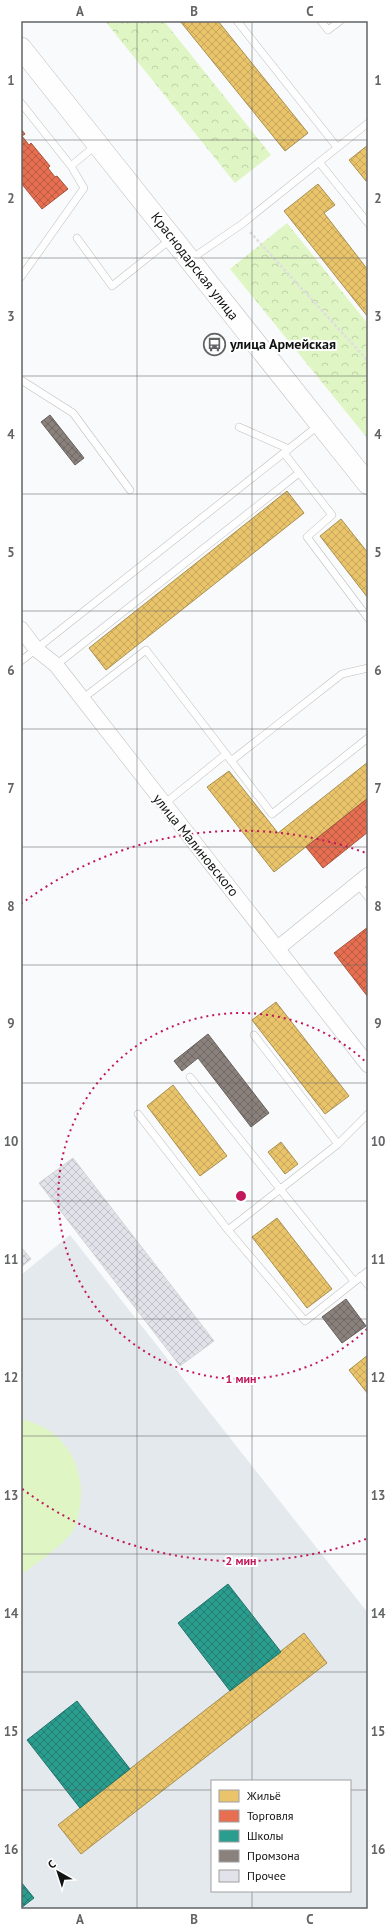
<svg xmlns="http://www.w3.org/2000/svg" width="389" height="1930" font-family="'PT Sans',sans-serif">
<defs>
<pattern id="forest-crowns" width="20" height="18" patternUnits="userSpaceOnUse"><rect width="20" height="18" fill="#dff6c4"/><path d="M2 6a3 3 0 1 1 6 0M12 15a3 3 0 1 1 6 0" fill="none" stroke="#bed2a7"/></pattern>
<pattern id="homes-cross-hatch" width="8" height="8" patternUnits="userSpaceOnUse"><rect width="8" height="8" fill="#e9c46a"/><path d="M0 0l8 8M0 8l8-8" fill="none" stroke="#c7a75b"/></pattern>
<pattern id="shops-cross-hatch" width="8" height="8" patternUnits="userSpaceOnUse"><rect width="8" height="8" fill="#e76f51"/><path d="M0 0l8 8M0 8l8-8" fill="none" stroke="#ba5a42"/></pattern>
<pattern id="schools-cross-hatch" width="8" height="8" patternUnits="userSpaceOnUse"><rect width="8" height="8" fill="#2a9d8f"/><path d="M0 0l8 8M0 8l8-8" fill="none" stroke="#237f73"/></pattern>
<pattern id="industry-cross-hatch" width="8" height="8" patternUnits="userSpaceOnUse"><rect width="8" height="8" fill="#8a817c"/><path d="M0 0l8 8M0 8l8-8" fill="none" stroke="#6f6864"/></pattern>
<pattern id="building-cross-hatch" width="8" height="8" patternUnits="userSpaceOnUse"><rect width="8" height="8" fill="#e2e2ea"/><path d="M0 0l8 8M0 8l8-8" fill="none" stroke="#c1c1c8"/></pattern>
</defs>
<rect width="100%" height="100%" fill="#f9fafb"/>
<path fill="#e4e9ed" fill-rule="evenodd" d="M70,1235L368,1613V1909H21V1275ZM212,1781H350V1891H212Z"/>
<path fill="url(#forest-crowns)" d="M105,21H164L271,155L235,183Z
M287,223L368,324V439L230,269Z"/>
<path fill="#dff6c4" d="M21,1419C59,1427 82,1458 81,1496C80,1507 79,1519 74,1529C64,1546 37,1562 21,1575Z"/>
<path fill="url(#homes-cross-hatch)" stroke="#a88f50" d="M180,21H218L308,133L285,151Z
M368,145V180L366,181L349,160Z
M318,184L335,205L324,213L368,270V317L284,211Z
M287,491L304,513L106,670L89,648Z
M341,519L368,553V598L320,536Z
M368,762V798L274,872L207,787L229,771L278,833Z
M276,1002L349,1096L325,1114L252,1020Z
M173,1085L227,1156L200,1176L147,1106Z
M281,1142L298,1164L285,1174L268,1152Z
M277,1218L332,1289L307,1308L252,1237Z
M368,1355V1394L349,1370Z
M304,1633L327,1663L81,1854L58,1825Z"/>
<path fill="url(#shops-cross-hatch)" stroke="#a7533e" d="M21,129L25,134L22,136L29,145L31,143L50,166L48,168L55,177L57,176L68,189L42,209L21,183Z
M368,798V832L323,868L306,847Z
M368,927V997L334,953Z"/>
<path fill="url(#schools-cross-hatch)" stroke="#22736a" d="M228,1584L281,1652L230,1691L178,1623Z
M77,1701L130,1769L80,1808L27,1740Z
M21,1882L34,1898L21,1908Z"/>
<path fill="url(#industry-cross-hatch)" stroke="#66605c" d="M50,415L84,458L75,465L41,422Z
M208,1034L269,1113L251,1127L198,1058L182,1071L174,1061Z
M346,1299L366,1326L342,1343L322,1317Z"/>
<path fill="url(#building-cross-hatch)" stroke="#d5d5d6" d="M73,1158L214,1341L180,1366L39,1183Z
M21,1247L31,1259L21,1267Z"/>
<g fill="none" stroke-linecap="round" stroke-linejoin="round">
<defs>
<path id="service" d="M237,21L337,147
M321,21L328,30L340,21
M21,103L71,166L84,188L21,277
M319,162L368,223
M71,166L95,146
M77,238L112,286L171,239
M191,259L242,224L368,123
M21,380L73,413L130,490
M239,427L289,449
M284,453L332,515L307,537L368,618
M21,661L319,425
M56,665L299,473
M82,699L146,650L226,754
M231,761L342,674L368,668
M164,804L226,754L272,814L368,738
M358,884L368,897
M254,1035L338,1144
M190,1077L354,1281
M138,1114L228,1230L338,1144L368,1114
M228,1230L305,1321L368,1271
M361,1276L368,1285"/>
<path id="minor" d="M21,629L36,649L56,665L368,1065
M278,948L368,875"/>
<path id="secondary" d="M21,48L368,484"/>
</defs>
<use href="#service" stroke="#bebebe" stroke-width="8"/>
<use href="#minor" stroke="#bebebe" stroke-width="16"/>
<use href="#secondary" stroke="#bebebe" stroke-width="22"/>
<path stroke="#dededf" stroke-width="2.5" stroke-dasharray="3 2" stroke-linecap="butt" d="M250,232L368,361"/>
<use href="#service" stroke="#fefefe" stroke-width="7"/>
<use href="#minor" stroke="#fefefe" stroke-width="15"/>
<use href="#secondary" stroke="#fefefe" stroke-width="21"/>
</g>
<path fill="none" stroke="#626364" stroke-width="1" stroke-opacity="0.55" d="M137,21V1909M252,21V1781M21,140H368M21,258H368M21,376H368M21,494H368M21,611H368M21,729H368M21,847H368M21,965H368M21,1083H368M21,1201H368M21,1319H368M21,1436H368M21,1554H368M21,1672H368M21,1790H212M350,1790H368M252,1891V1909"/>
<g fill="none" stroke="#c2185b" stroke-width="2" stroke-dasharray="2 4">
<path d="M367 1329A183 183 0 1 1 367 1063"/>
<path d="M366 1539A365 365 0 0 1 21 1488M21 904A365 365 0 0 1 366 853"/>
</g>
<defs>
<symbol id="bus-ring" viewBox="-11 -11 22 22"><circle r="9.5" fill="#fff" stroke="#626364" stroke-width="1.5"/><path d="M-5-6H5V4H4V6H2V4H-2V6H-4V4H-5ZM-3.5-4V0h7V-4ZM-3.5 1.2v1.5H-2V1.2ZM2 1.2v1.5H3.5V1.2Z" fill="#626364"/></symbol>
</defs>
<g fill-rule="evenodd">
<use href="#bus-ring" x="202" y="332" width="25" height="25"/>
</g>
<g text-anchor="middle" stroke-width="4" stroke-linejoin="round" paint-order="stroke">
<g font-size="14" fill="#111212" stroke="#fff">
<text transform="translate(195 266) rotate(52)" y="5">Краснодарская улица</text>
<text transform="translate(196 845) rotate(51)" y="5">улица Малиновского</text>
</g>
<g font-size="14" font-weight="bold" fill="#111212" stroke="#fff" text-anchor="start">
<text x="230" y="349">улица Армейская</text>
</g>
</g>
<circle cx="241" cy="1196" r="6" fill="#c2185b" stroke="#fff" stroke-width="2"/>
<g font-size="12" text-anchor="middle" font-weight="bold" fill="#c2185b" stroke="#fff" stroke-width="4" stroke-linejoin="round" paint-order="stroke">
<text x="241" y="1383">1 мин</text>
<text x="241" y="1565">2 мин</text>
</g>
<rect width="389" height="1930" fill="none" stroke="#ffffff" stroke-width="44"/>
<rect x="211" y="1780" width="140" height="112" fill="#ffffff" stroke="#a0a0a0"/>
<rect x="219" y="1790" width="20" height="12" fill="#e9c46a" stroke="#a0a0a0"/>
<text x="247" y="1800" font-size="12" fill="#111212">Жильё</text>
<rect x="219" y="1810" width="20" height="12" fill="#e76f51" stroke="#a0a0a0"/>
<text x="247" y="1820" font-size="12" fill="#111212">Торговля</text>
<rect x="219" y="1830" width="20" height="12" fill="#2a9d8f" stroke="#a0a0a0"/>
<text x="247" y="1840" font-size="12" fill="#111212">Школы</text>
<rect x="219" y="1850" width="20" height="12" fill="#8a817c" stroke="#a0a0a0"/>
<text x="247" y="1860" font-size="12" fill="#111212">Промзона</text>
<rect x="219" y="1870" width="20" height="12" fill="#e2e2ea" stroke="#a0a0a0"/>
<text x="247" y="1880" font-size="12" fill="#111212">Прочее</text>
<g transform="translate(58 1872) rotate(321)" stroke="#ffffff" stroke-width="3" paint-order="stroke">
<path d="M0-3L7 15L0 10L-7 15Z" fill="#111212"/>
<text y="-6" font-size="11" font-weight="bold" text-anchor="middle" fill="#111212">С</text>
</g>
<rect x="22" y="22" width="345" height="1886" fill="none" stroke="#626364" stroke-width="1.5"/>
<g font-size="13" text-anchor="middle" font-weight="bold" fill="#626364">
<text x="80" y="16">A</text>
<text x="194" y="16">B</text>
<text x="310" y="16">C</text>
<text x="11" y="85">1</text>
<text x="378" y="85">1</text>
<text x="11" y="203">2</text>
<text x="378" y="203">2</text>
<text x="11" y="321">3</text>
<text x="378" y="321">3</text>
<text x="11" y="439">4</text>
<text x="378" y="439">4</text>
<text x="11" y="557">5</text>
<text x="378" y="557">5</text>
<text x="11" y="675">6</text>
<text x="378" y="675">6</text>
<text x="11" y="793">7</text>
<text x="378" y="793">7</text>
<text x="11" y="911">8</text>
<text x="378" y="911">8</text>
<text x="11" y="1028">9</text>
<text x="378" y="1028">9</text>
<text x="11" y="1146">10</text>
<text x="378" y="1146">10</text>
<text x="11" y="1264">11</text>
<text x="378" y="1264">11</text>
<text x="11" y="1382">12</text>
<text x="378" y="1382">12</text>
<text x="11" y="1500">13</text>
<text x="378" y="1500">13</text>
<text x="11" y="1618">14</text>
<text x="378" y="1618">14</text>
<text x="11" y="1736">15</text>
<text x="378" y="1736">15</text>
<text x="11" y="1854">16</text>
<text x="378" y="1854">16</text>
<text x="80" y="1924">A</text>
<text x="194" y="1924">B</text>
<text x="310" y="1924">C</text>
</g>
</svg>
